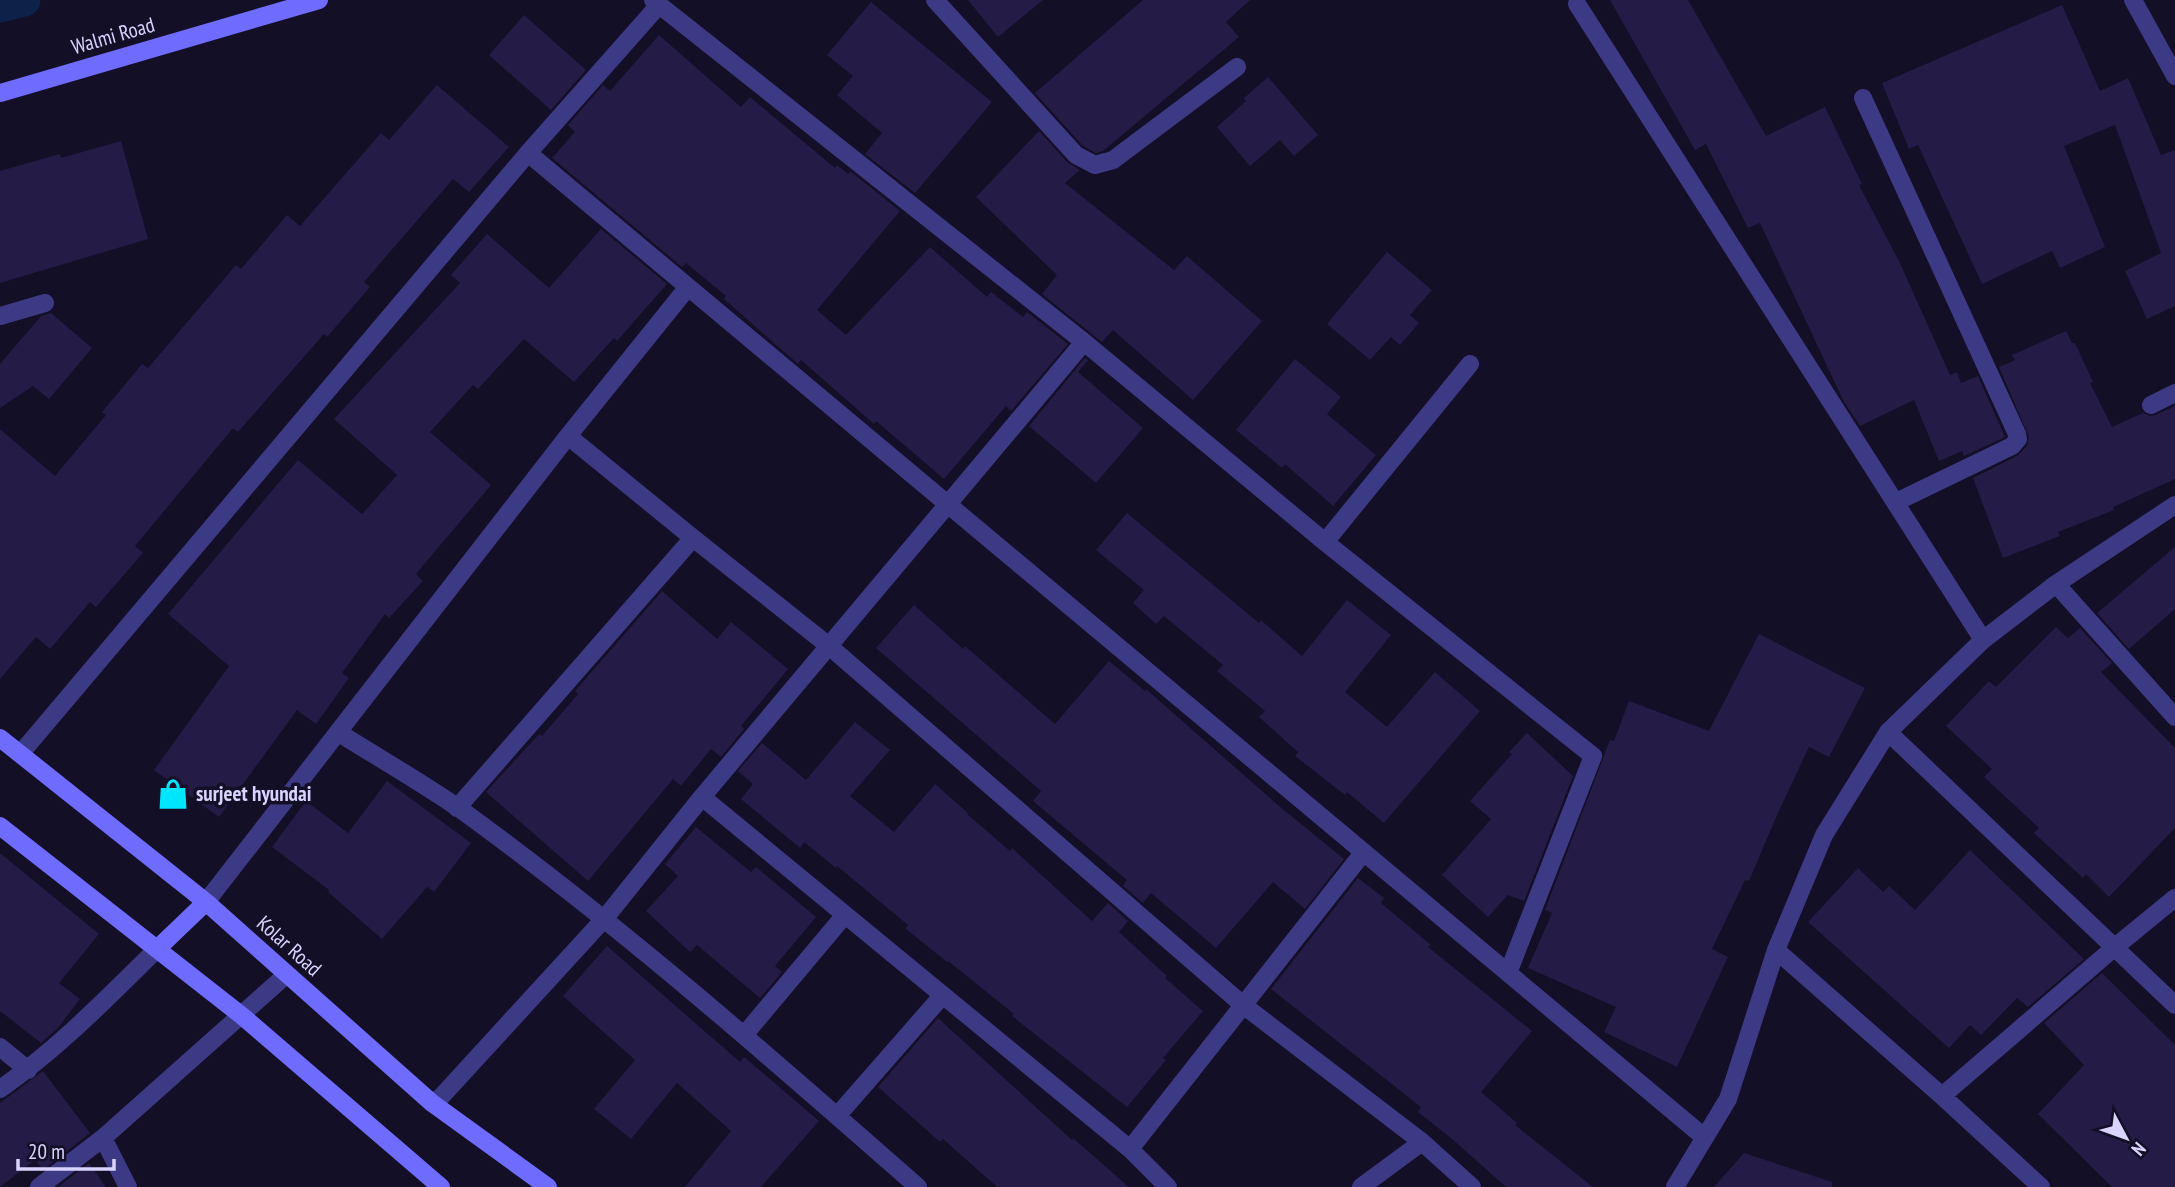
<svg xmlns="http://www.w3.org/2000/svg" width="2175" height="1187" font-family="'PT Sans Narrow',sans-serif">
<rect width="100%" height="100%" fill="#130f26"/>
<g fill="none" stroke-linecap="round" stroke-linejoin="round">
<path stroke="#0c2248" stroke-width="33" d="M0,6L24,0"/>
</g>
<path fill="#241b47" d="M968,0H1043L998,37Z
M1143,0H1250L1226,22L1239,37L1103,151L1096,153L1083,146L1035,93Z
M1610,0H1688L1766,136L1825,107L1862,184L1859,185L1900,263L1950,375L1957,372L1961,383L1978,376L2005,437L1964,456L1962,451L1939,461L1914,400L1860,426L1843,400L1760,223L1748,228L1706,144L1695,150Z
M871,2L992,102L915,193L865,154L882,133L837,95L853,76L827,55Z
M2062,5L2100,91L2128,78L2161,155L2175,150V306L2147,319L2125,271L2161,253L2115,125L2064,146L2105,247L2060,268L2052,251L1982,284L1918,145L1909,149L1882,83Z
M524,15L586,70L551,110L489,55Z
M659,35L741,107L750,97L835,168L837,165L848,174L850,171L900,211L817,310L846,335L930,247L987,297L991,292L1023,317L1027,312L1068,344L1011,411L1006,406L944,479L876,421L874,424L801,360L798,364L724,299L726,296L686,263L682,267L552,158L575,132L568,125L603,85L610,91Z
M1268,77L1318,135L1294,156L1280,140L1250,166L1217,127L1246,101L1244,98Z
M437,85L509,147L469,192L453,179L364,282L370,287L327,337L324,334L238,432L233,428L135,546L143,553L96,607L90,602L50,649L36,637L0,679V429L55,476L106,415L102,412L142,364L148,368L236,265L241,269L287,215L300,226L381,133L389,140Z
M1039,131L1068,163L1080,170L1065,183L1174,270L1187,256L1262,321L1193,400L1113,330L1102,342L1042,294L1057,275L976,197Z
M121,141L148,239L0,283V171L60,154L61,158Z
M601,229L667,284L617,341L614,338L574,382L524,339L478,389L473,385L430,432L491,485L416,574L423,581L389,618L385,614L342,673L349,678L316,724L297,710L219,817L154,770L229,666L168,614L298,460L362,514L397,475L334,419L460,283L451,275L487,234L549,288Z
M1387,252L1432,290L1410,315L1419,323L1400,345L1391,337L1370,360L1327,324Z
M51,313L92,348L49,399L33,386L0,408V364L41,316Z
M2066,331L2072,343H2075L2093,382L2090,383L2112,427L2143,413L2150,416L2155,415L2175,406V479L2113,507L2114,510L2058,532L2060,536L2003,558L1973,478L2017,456L2027,446L2029,437L1999,367L2015,360L2012,355Z
M1085,358L1088,360L1078,372L1143,428L1096,483L1029,426Z
M1295,359L1341,397L1327,414L1376,455L1333,506L1285,464L1282,468L1236,430Z
M1127,513L1259,623L1261,620L1302,656L1347,600L1391,635L1345,692L1387,727L1435,672L1480,711L1384,823L1347,792L1345,795L1295,756L1298,752L1259,717L1265,711L1217,671L1223,665L1164,616L1156,624L1133,603L1144,590L1096,550Z
M2175,547V609L2129,649L2097,613Z
M662,591L717,639L731,622L788,669L741,726L744,729L721,757L711,749L681,786L673,779L588,881L486,792L539,734L542,736L578,694L575,691Z
M914,605L963,649L965,646L1055,724L1109,661L1145,691L1146,689L1279,806L1344,859L1305,909L1273,882L1216,948L1151,893L1143,903L1123,886L1127,880L1033,801L1041,791L876,648Z
M2056,627L2068,638L2080,628L2112,663L2101,672L2175,748V828L2109,897L2086,874L2083,878L2034,833L2039,828L1984,777L1992,769L1946,726L1989,681L1996,687Z
M1759,634L1865,688L1829,757L1809,747L1777,815L1749,881L1745,880L1712,949L1728,957L1677,1067L1604,1032L1616,1007L1528,968L1552,913L1545,910L1610,740L1614,741L1629,701L1709,731Z
M855,722L890,750L850,796L894,832L935,784L968,813L967,814L1010,851L1012,848L1092,921L1108,903L1128,921L1119,932L1167,976L1165,978L1203,1011L1163,1058L1166,1060L1127,1107L1012,1016L1014,1014L948,961L947,962L906,929L908,925L837,866L836,868L804,842L800,848L741,799L753,784L738,771L762,743L806,780Z
M1527,733L1573,776L1524,901L1508,895L1488,917L1442,875L1491,819L1470,801L1512,754L1509,752Z
M387,781L471,843L434,892L427,887L382,939L328,892L329,890L272,847L306,801L348,833Z
M696,827L751,872L756,867L816,917L775,966L782,972L760,998L697,945L690,952L646,911L678,876L665,864Z
M1970,850L2084,959L2028,1007L2017,998L1981,1035L1970,1025L1949,1048L1808,922L1858,868L1883,892L1889,886L1915,910Z
M0,853L99,934L59,983L80,999L57,1029L41,1043L0,1011Z
M1358,878L1384,898L1381,903L1431,945L1428,947L1532,1031L1481,1092L1517,1123L1515,1125L1593,1187H1506L1452,1139L1418,1112L1421,1107L1271,989Z
M607,946L740,1062L744,1057L819,1121L761,1187H685L731,1131L677,1083L631,1139L594,1109L635,1060L563,996Z
M2102,973L2175,1045V1187H2112L2038,1114L2084,1065L2044,1023Z
M938,1018L1072,1140L1073,1138L1129,1187H997L943,1139L940,1142L878,1087Z
M43,1071L90,1133L43,1170L35,1160L0,1187V1103Z
M1744,1153L1832,1182V1187H1714Z
M89,1163L106,1187H58Z"/>
<g fill="none" stroke-linecap="round" stroke-linejoin="round">
<path stroke="#3d3a85" stroke-width="18" d="M653,0L1084,342L1325,542L1593,756L1508,973
M935,0L1076,155L1095,165L1113,160L1237,67
M2133,0L2175,76
M1577,4L1983,640
M1863,98L2017,434L2018,439L2012,446L1896,502
M528,153L1704,1137
M0,316L45,303
M2151,405L2175,393
M568,436L693,538L829,646L1243,1005L1422,1142L1472,1187
M1325,542L1470,364
M2056,584L2175,717
M1888,732L2175,1005
M339,733C379,758 421,782 460,809C621,926 769,1056 918,1187
M21,753L528,153L659,5
M702,797L1130,1149L1168,1187
M457,808L693,538
M206,902L568,436L688,287
M1776,950L1942,1096L2041,1187
M745,1034L844,916
M0,1047L28,1070
M0,1089C58,1049 107,998 157,949
M1942,1096L2115,947L2175,898
M432,1103L440,1098L605,918L702,797L1084,342
M837,1116L942,996
M103,1138L128,1187
M1130,1149L1363,853
M39,1187L103,1138L286,975
M1361,1187L1422,1142
M1675,1187L1728,1099L1776,950L1824,835L1888,732L1983,640L2056,584L2175,505"/>
<path stroke="#6f6bff" stroke-width="18" d="M0,93L319,0
M0,738L206,902L432,1103L548,1187
M0,826L241,1015L441,1187
M157,949L206,902"/>
</g>
<defs>
<symbol id="shop-bare" viewBox="-9 -9 18 18"><path d="M-5-2.5h2.3a2.7 3.5 0 0 1 5.4 0H5L5.5 6h-11ZM-1.5-2.5h3a1.5 2.3 0 0 0-3 0Z" fill="#00e5ff" stroke="#130f26" stroke-width="2.5" paint-order="stroke"/></symbol>
</defs>
<g fill-rule="evenodd">
<use href="#shop-bare" x="151" y="772" width="44" height="44"/>
</g>
<g text-anchor="middle" stroke-width="7" stroke-linejoin="round" paint-order="stroke">
<g font-size="21" fill="#d9d4ff" stroke="#130f26">
<text transform="translate(113 36) rotate(-16)" y="7">Walmi Road</text>
<text transform="translate(289 946) rotate(42)" y="7">Kolar Road</text>
</g>
<g font-size="21" font-weight="bold" fill="#d9d4ff" stroke="#130f26" text-anchor="start">
<text x="196" y="801">surjeet hyundai</text>
</g>
</g>
<g transform="translate(2126 1138) rotate(131)" stroke="#130f26" stroke-width="5" paint-order="stroke">
<path d="M0-5L12 26L0 18L-12 26Z" fill="#d9d4ff"/>
<text y="-10" font-size="19" font-weight="bold" text-anchor="middle" fill="#d9d4ff">N</text>
</g>
<path d="M18 1159v10h96v-10" fill="none" stroke="#d9d4ff" stroke-width="3.5"/>
<text x="28" y="1159" font-size="21" fill="#d9d4ff" stroke="#130f26" stroke-width="5" paint-order="stroke">20 m</text>
</svg>
